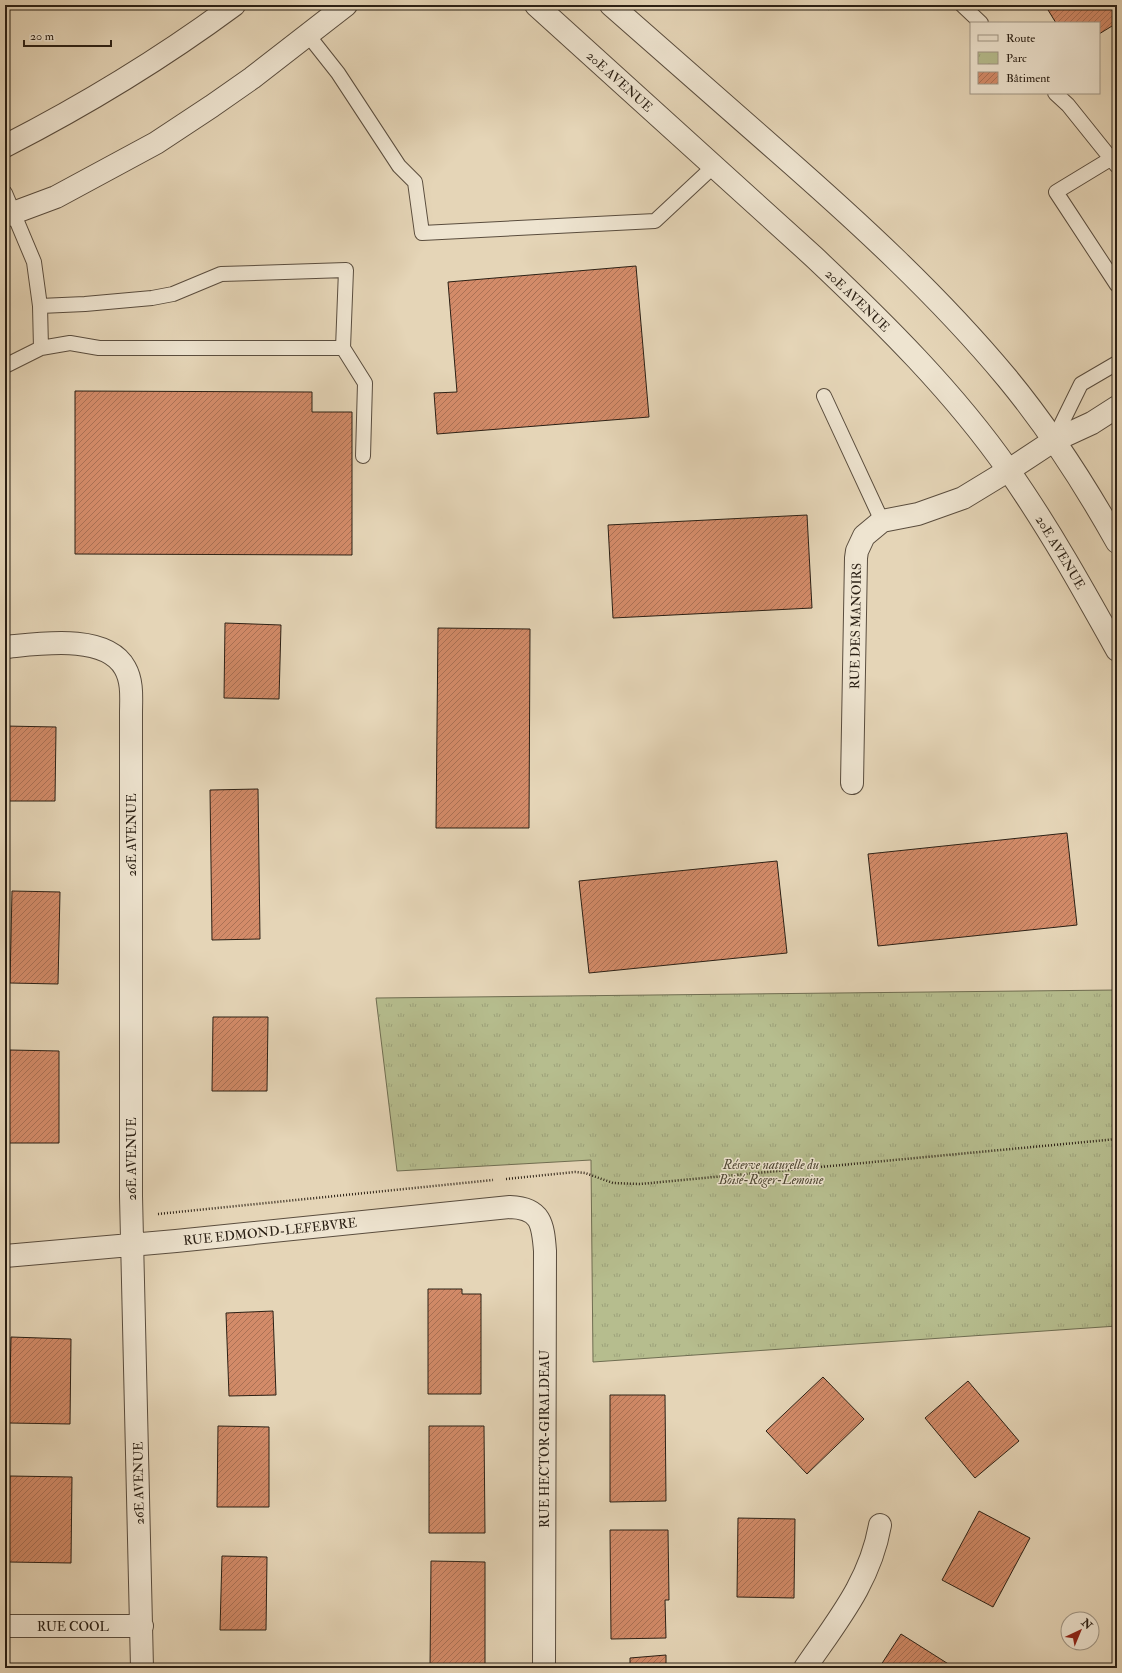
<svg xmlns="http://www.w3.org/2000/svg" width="1122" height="1673" font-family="'IM FELL Double Pica',serif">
<defs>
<pattern id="park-tufts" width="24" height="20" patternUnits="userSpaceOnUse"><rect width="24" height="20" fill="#b6bd8e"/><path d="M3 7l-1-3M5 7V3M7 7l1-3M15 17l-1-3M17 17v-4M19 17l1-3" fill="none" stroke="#9da27a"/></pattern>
<pattern id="building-hatch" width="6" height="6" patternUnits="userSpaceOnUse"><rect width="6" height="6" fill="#d38b69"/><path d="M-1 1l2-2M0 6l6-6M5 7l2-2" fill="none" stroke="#ab7155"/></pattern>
</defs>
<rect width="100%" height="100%" fill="#e5d5b7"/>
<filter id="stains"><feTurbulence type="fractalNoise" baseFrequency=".005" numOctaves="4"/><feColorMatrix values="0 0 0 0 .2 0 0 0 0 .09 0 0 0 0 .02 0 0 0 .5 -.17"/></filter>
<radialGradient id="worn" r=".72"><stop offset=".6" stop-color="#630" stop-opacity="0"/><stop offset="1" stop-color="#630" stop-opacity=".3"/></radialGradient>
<path fill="url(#park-tufts)" stroke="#706e52" d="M1117,990V1326L593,1362L591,1160L397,1171L376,998Z"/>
<path fill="url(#building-hatch)" stroke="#2b2015" d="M823,5H834L829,10Z
M1045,5H1117V23L1099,34V23H1056Z
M636,266L649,417L437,434L434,393L457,392L448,282Z
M75,391L312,392V412H352V555L75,554Z
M807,515L812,608L613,618L608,525Z
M225,623L281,625L279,699L224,698Z
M438,628L530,629L529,828H436Z
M5,726L56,727L55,801H5Z
M258,789L260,939L212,940L210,790Z
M1067,833L1077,925L878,946L868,854Z
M777,861L787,953L589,973L579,881Z
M12,891L60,892L58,984L10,983Z
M213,1017H268L267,1091H212Z
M10,1050L59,1051V1143H9Z
M428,1289H462V1294H481V1394H428Z
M273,1311L276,1395L229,1396L226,1313Z
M11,1337L71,1339L70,1424L9,1423Z
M823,1377L864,1419L807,1474L766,1431Z
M968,1381L1019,1441L975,1478L925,1418Z
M610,1395H665L666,1501L610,1502Z
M218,1426L269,1427V1507H217Z
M429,1426H484L485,1533H429Z
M10,1476L72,1477L71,1563L9,1562Z
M979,1511L1030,1538L993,1607L942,1580Z
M738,1518L795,1519L794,1598L737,1597Z
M610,1530H668L669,1600H665L666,1638L611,1639Z
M222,1556L267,1557L266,1630H220Z
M431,1561L485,1562V1668H430Z
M901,1634L950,1665L948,1668H879Z
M666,1655V1668H630V1658Z"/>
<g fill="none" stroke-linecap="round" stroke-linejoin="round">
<defs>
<path id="service" d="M962,5L981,23
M308,35L338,73L399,166L415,182L422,233L655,221L714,166
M1055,93L1068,105L1117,166
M1112,158L1056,192L1117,285
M5,193L34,262L40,306L41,348
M343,348L365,383L363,456
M5,366L41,348L70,343L99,348H343L346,270L221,274L173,294L152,298L85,304L40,306
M824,396L882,521
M1053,441L1081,384L1117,363"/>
<path id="minor" d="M5,647C38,644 106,633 125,668C133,682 131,699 131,713V1196L142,1668
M852,783L856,558L857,551L864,536L882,521L918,514L963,498L1009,470L1053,441L1092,423L1117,407
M5,1256L176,1241L510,1207C541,1208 543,1224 545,1251L544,1668
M5,1626H142
M805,1668C837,1621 870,1582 880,1525"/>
<path id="tertiary" d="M536,5L814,257C884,323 954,392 1009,471C1049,528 1083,589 1117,650
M611,5C666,54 721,102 776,150C857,221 938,295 1007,378C1049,429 1085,485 1117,542
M5,146C85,105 161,59 234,5
M5,216L56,197L156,143L212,106L252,78L346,5"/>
</defs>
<use href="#service" stroke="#5a4d3e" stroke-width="16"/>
<use href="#minor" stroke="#5a4d3e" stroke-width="24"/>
<use href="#tertiary" stroke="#5a4d3e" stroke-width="24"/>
<path stroke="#2b2015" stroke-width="2.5" stroke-dasharray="1 2" stroke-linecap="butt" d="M506,1179L575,1172L585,1173L613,1183L640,1184L1117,1139
M158,1214L493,1180"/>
<use href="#service" stroke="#eee4d0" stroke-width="14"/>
<use href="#minor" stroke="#eee4d0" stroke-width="22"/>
<use href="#tertiary" stroke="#eee4d0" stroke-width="22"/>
</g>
<g text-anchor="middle" stroke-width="3" stroke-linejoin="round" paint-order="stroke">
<g font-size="13" fill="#2b2015" stroke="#eee4d0">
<text transform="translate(620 81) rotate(42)" y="5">20E AVENUE</text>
<text transform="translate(858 300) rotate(44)" y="5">20E AVENUE</text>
<text transform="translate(1061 552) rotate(59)" y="5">20E AVENUE</text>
<text transform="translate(855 626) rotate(-89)" y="5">RUE DES MANOIRS</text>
<text transform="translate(131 835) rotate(-90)" y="5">26E AVENUE</text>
<text transform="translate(131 1159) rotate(-90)" y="5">26E AVENUE</text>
<text transform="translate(270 1231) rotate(-6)" y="5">RUE EDMOND-LEFEBVRE</text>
<text transform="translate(544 1439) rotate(-90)" y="5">RUE HECTOR-GIRALDEAU</text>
<text transform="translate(138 1483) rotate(-91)" y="5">26E AVENUE</text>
<text x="73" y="1631">RUE COOL</text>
</g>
<g font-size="13" font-style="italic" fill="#4e4733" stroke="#eee4d0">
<text x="771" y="1169">Réserve naturelle du<tspan x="771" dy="15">Boisé-Roger-Lemoine</tspan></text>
</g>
</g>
<rect width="1122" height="1673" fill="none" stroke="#e5d5b7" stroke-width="20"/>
<rect x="6" y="6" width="1110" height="1661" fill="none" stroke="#2b2015" stroke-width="2"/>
<rect x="10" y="10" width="1102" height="1653" fill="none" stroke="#2b2015"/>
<rect x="970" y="22" width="130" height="72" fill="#eee4d0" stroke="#a09685"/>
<rect x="978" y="35" width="20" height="6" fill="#eee4d0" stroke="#a09685"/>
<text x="1006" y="42" font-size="12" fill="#2b2015">Route</text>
<rect x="978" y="52" width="20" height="12" fill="url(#park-tufts)" stroke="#a09685"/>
<text x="1006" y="62" font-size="12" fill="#2b2015">Parc</text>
<rect x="978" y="72" width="20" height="12" fill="url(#building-hatch)" stroke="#a09685"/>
<text x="1006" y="82" font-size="12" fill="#2b2015">Bâtiment</text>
<g transform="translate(1080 1631) rotate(44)"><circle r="19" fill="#eee4d0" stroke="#a09685"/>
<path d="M0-3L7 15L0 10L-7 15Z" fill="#8f2418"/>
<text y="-6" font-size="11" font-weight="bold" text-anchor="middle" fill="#2b2015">N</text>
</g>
<path d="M24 40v6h87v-6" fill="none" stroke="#2b2015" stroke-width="2"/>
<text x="30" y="40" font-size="12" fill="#2b2015" stroke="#eee4d0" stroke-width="3" paint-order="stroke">20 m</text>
<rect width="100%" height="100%" filter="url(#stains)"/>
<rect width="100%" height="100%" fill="url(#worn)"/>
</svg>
